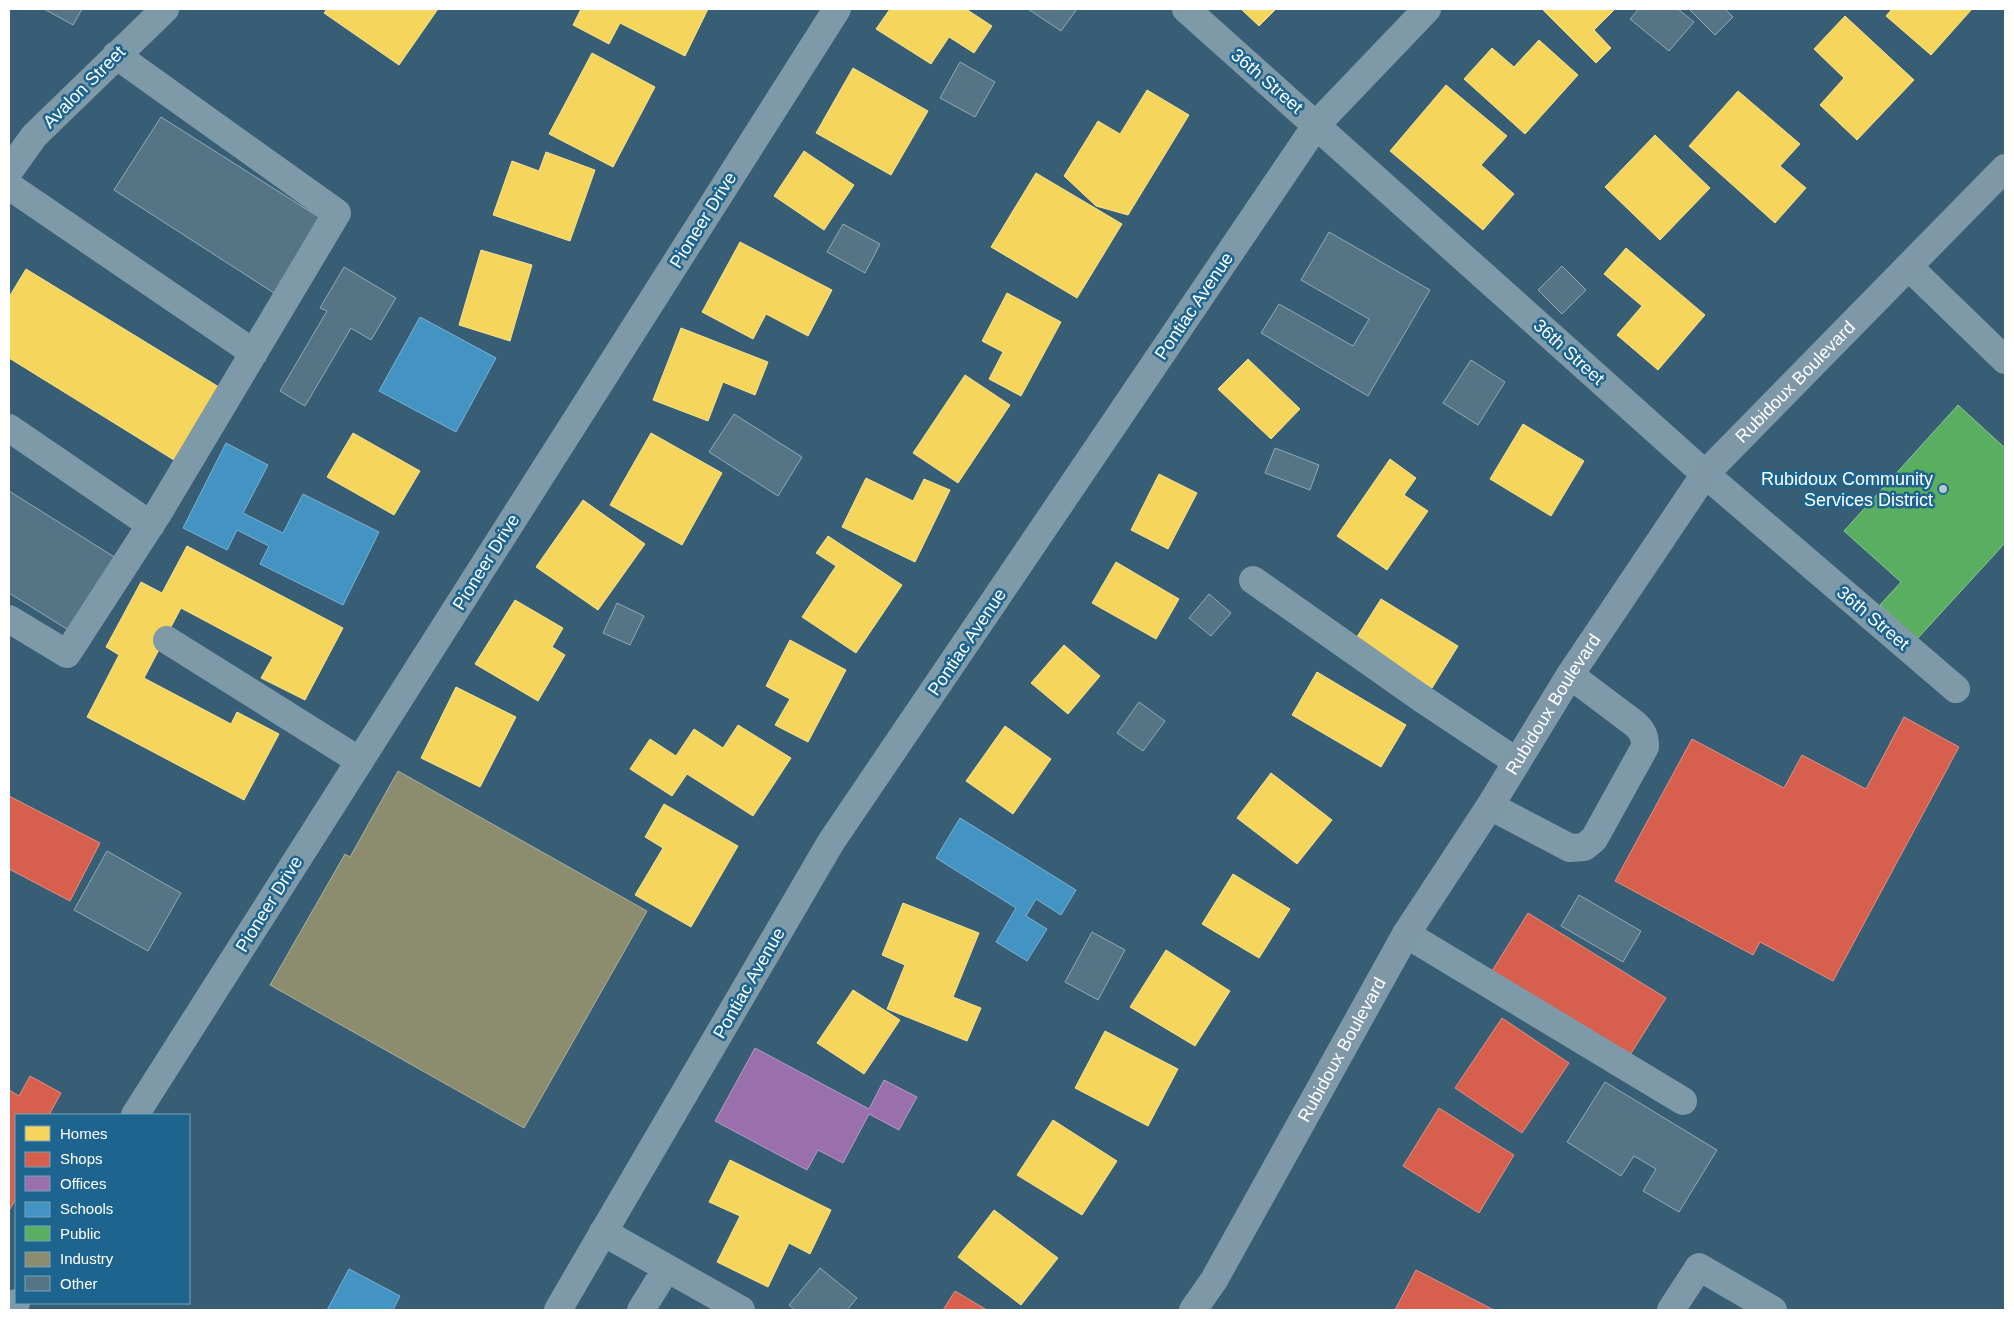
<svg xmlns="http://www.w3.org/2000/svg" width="2014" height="1319" font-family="Helvetica,sans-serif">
<rect width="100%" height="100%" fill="#375e75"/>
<path fill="#f6d55c" stroke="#f9e28d" d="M327,9H438L399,65L324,13Z
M581,9H708L685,56L620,23L609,44L573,25Z
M890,9H966L992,26L974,53L949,37L931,64L876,29Z
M1241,9H1276L1259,26Z
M1542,9H1615L1594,30L1611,48L1596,63Z
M1892,9H1972L1931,55L1886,16Z
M1845,16L1914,80L1857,140L1820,105L1844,78L1814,49Z
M1539,40L1578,75L1525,134L1464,79L1492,48L1514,67Z
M592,53L655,87L613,167L549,134Z
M853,68L928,111L891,175L816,133Z
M1446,85L1507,136L1481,165L1514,194L1483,230L1390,151Z
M1147,90L1189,115L1128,215L1096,206L1064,176L1098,121L1120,134Z
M1738,91L1800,144L1780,166L1806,188L1775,223L1689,146Z
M1655,135L1710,188L1660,240L1605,187Z
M804,151L854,185L824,230L774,196Z
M546,152L595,170L570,241L493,215L512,161L539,171Z
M1036,173L1122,224L1077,298L991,247Z
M740,242L832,290L808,336L766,314L753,339L702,312Z
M1626,248L1705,315L1658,370L1617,335L1642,306L1604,274Z
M481,250L532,265L510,341L459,325Z
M26,269L219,387L174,460L9,358V297Z
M1007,293L1061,322L1021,396L989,379L1003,352L982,341Z
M681,328L768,362L755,395L723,382L708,421L653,400Z
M1248,359L1300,409L1271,439L1218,389Z
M965,375L1010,405L958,483L913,453Z
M1523,424L1584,461L1551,516L1490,479Z
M353,433L420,471L394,515L327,477Z
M651,433L722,473L682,545L610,505Z
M1390,459L1416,478L1404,495L1428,511L1387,570L1337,536Z
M1159,474L1197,493L1168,549L1131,530Z
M866,478L913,501L924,479L950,490L915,562L842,527Z
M583,500L645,544L598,610L536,567Z
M828,536L902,585L856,653L802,617L836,566L816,553Z
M187,546L343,628L305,700L261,678L273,657L181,608L144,678L231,724L237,712L279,734L244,800L87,717L119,655L106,647L141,582L162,593Z
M1116,562L1179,599L1156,639L1092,603Z
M1381,599L1458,646L1432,688L1355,640Z
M515,600L563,628L552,647L565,655L538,701L475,664Z
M790,640L846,670L808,742L775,725L790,699L766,686Z
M1064,645L1100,676L1068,714L1031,683Z
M1317,672L1406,725L1381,767L1292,715Z
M456,687L516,717L480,787L421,758Z
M738,725L791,758L753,816L687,774L672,796L630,769L650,739L676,756L694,729L723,748Z
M1005,726L1051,759L1013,814L966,781Z
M1271,773L1332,820L1297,864L1237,818Z
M664,804L738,846L691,927L635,895L663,848L645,837Z
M1233,874L1290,909L1259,958L1202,924Z
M903,903L979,933L953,997L981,1008L967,1041L887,1009L905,965L882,955Z
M1166,950L1230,991L1195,1046L1130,1007Z
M853,990L900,1020L864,1074L817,1043Z
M1105,1031L1178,1069L1148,1126L1075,1088Z
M1053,1120L1117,1161L1082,1215L1017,1175Z
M730,1160L831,1210L810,1254L789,1243L768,1287L717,1262L740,1216L709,1202Z
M994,1210L1058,1258L1021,1305L958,1257Z"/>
<path fill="#d6604d" stroke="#e29082" d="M1904,717L1959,747L1833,981L1760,942L1753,955L1615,881L1692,739L1784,788L1802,755L1866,789Z
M9,796L100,843L70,901L9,869Z
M1528,913L1666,998L1630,1055L1492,971Z
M1502,1018L1569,1063L1522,1133L1455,1088Z
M30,1076L61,1093L49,1115H16V1198L9,1211V1090L19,1096Z
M1439,1108L1514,1155L1479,1213L1403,1166Z
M1416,1270L1494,1310H1395Z
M955,1291L987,1310H943Z"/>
<path fill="#9970ab" stroke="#b89bc4" d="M755,1048L869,1109L884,1080L917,1097L899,1130L869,1114L843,1163L818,1150L807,1170L715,1121Z"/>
<path fill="#4393c3" stroke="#7bb3d5" d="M420,317L496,358L456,432L379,391Z
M226,443L268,465L243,513L283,533L303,494L379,532L343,605L260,564L269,546L237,530L227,550L183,528Z
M960,818L1076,890L1061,915L1036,899L1026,916L1047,929L1027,961L996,942L1016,908L936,858Z
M349,1269L400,1296L393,1310H327Z"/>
<path fill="#5aae61" stroke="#8cc690" d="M1958,405L2005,448V543L1917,639L1880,605L1901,582L1844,531Z"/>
<path fill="#8c8c6e" stroke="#aeae9a" d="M398,771L647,911L524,1128L270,985L345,854L350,857Z"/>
<path fill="#557586" stroke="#93a9b6" d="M44,9H82L73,25Z
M1028,9H1077L1061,31Z
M1639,9H1678L1694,22L1669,51L1630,19Z
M1689,9H1725L1733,17L1715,35Z
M960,62L995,82L975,117L940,98Z
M161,117L325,221L277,295L114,190Z
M843,224L880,244L865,273L827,252Z
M1329,232L1430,290L1368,396L1261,333L1279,304L1353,346L1369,319L1301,280Z
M1562,266L1586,290L1562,314L1538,290Z
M344,267L396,298L371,340L351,328L305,406L280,391L327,311L320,308Z
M1471,360L1505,382L1478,425L1443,403Z
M734,414L802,457L778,496L709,452Z
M1275,448L1319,465L1310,490L1265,473Z
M9,491L116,558L70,631L9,593Z
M1209,594L1231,613L1211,636L1189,618Z
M617,603L644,616L630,645L603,633Z
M1139,702L1165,721L1143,751L1117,733Z
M107,851L181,893L148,951L74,910Z
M1579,895L1641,931L1623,962L1561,926Z
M1092,932L1125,950L1098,1000L1065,982Z
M1605,1082L1717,1150L1679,1212L1643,1191L1656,1169L1634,1156L1621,1176L1567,1142Z
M820,1268L857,1298L847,1310H795L789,1305Z"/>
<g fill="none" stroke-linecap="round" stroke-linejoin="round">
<path stroke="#7e9aa8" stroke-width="28" d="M1186,9L1705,474L1956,689
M9,171L34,136L165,9
M9,186L254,353
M1909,267L2005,360
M9,428L151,525
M1253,580L1421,698L1517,762
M9,619L67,654L157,515L337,213L116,55
M167,640L360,761
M1490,806L1570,848L1584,847L1594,839L1645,747C1645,737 1643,731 1635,724L1570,675
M1406,934L1683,1101
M135,1115L837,9
M603,1232L741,1310
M12,1310L16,1303
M558,1310L831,842L1317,124L1427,9
M641,1310L667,1268
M1671,1310L1699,1267L1773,1310"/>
<path stroke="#7e98a7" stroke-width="28" id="s1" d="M1193,1310L1214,1280L1406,934L1490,806L1570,675L1705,474L2005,168"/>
</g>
<circle fill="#b9c7cf" stroke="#1d658f" stroke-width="2" cx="1943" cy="489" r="5"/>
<g text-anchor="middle" stroke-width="5" stroke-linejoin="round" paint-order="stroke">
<g font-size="18" fill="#fff" stroke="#1d658f">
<text transform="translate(1267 81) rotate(41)" y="6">36th Street</text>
<text transform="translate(84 87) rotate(-45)" y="6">Avalon Street</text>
<text transform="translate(703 220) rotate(-58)" y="6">Pioneer Drive</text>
<text transform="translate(1194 306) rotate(-56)" y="6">Pontiac Avenue</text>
<text transform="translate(1569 352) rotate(42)" y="6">36th Street</text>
<text dy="6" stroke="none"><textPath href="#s1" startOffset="1110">Rubidoux Boulevard</textPath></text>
<text transform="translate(486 562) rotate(-58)" y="6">Pioneer Drive</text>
<text transform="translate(1873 618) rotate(40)" y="6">36th Street</text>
<text transform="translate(967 642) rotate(-56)" y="6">Pontiac Avenue</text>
<text dy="6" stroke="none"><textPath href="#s1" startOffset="705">Rubidoux Boulevard</textPath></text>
<text transform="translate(269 904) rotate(-58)" y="6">Pioneer Drive</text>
<text transform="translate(749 983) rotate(-60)" y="6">Pontiac Avenue</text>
<text dy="6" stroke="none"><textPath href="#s1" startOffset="300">Rubidoux Boulevard</textPath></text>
</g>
<g font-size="18" fill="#fff" stroke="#1d658f" text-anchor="end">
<text x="1933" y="485">Rubidoux Community<tspan x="1933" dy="21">Services District</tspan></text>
</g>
</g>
<rect width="2014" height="1319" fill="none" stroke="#ffffff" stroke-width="20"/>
<rect x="15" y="1114" width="175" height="190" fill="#1d658f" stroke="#77a3bc"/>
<rect x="25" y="1126" width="25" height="15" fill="#f6d55c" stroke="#77a3bc"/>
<text x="60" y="1139" font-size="15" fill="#ffffff">Homes</text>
<rect x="25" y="1152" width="25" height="15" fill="#d6604d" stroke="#77a3bc"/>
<text x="60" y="1164" font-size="15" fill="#ffffff">Shops</text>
<rect x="25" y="1176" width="25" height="15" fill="#9970ab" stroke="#77a3bc"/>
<text x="60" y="1189" font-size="15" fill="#ffffff">Offices</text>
<rect x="25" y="1202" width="25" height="15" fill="#4393c3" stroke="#77a3bc"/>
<text x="60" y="1214" font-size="15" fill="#ffffff">Schools</text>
<rect x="25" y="1226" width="25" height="15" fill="#5aae61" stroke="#77a3bc"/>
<text x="60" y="1239" font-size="15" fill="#ffffff">Public</text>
<rect x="25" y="1252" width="25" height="15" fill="#8c8c6e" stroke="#77a3bc"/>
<text x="60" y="1264" font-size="15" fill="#ffffff">Industry</text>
<rect x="25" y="1276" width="25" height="15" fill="#557586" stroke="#77a3bc"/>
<text x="60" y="1289" font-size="15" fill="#ffffff">Other</text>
</svg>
